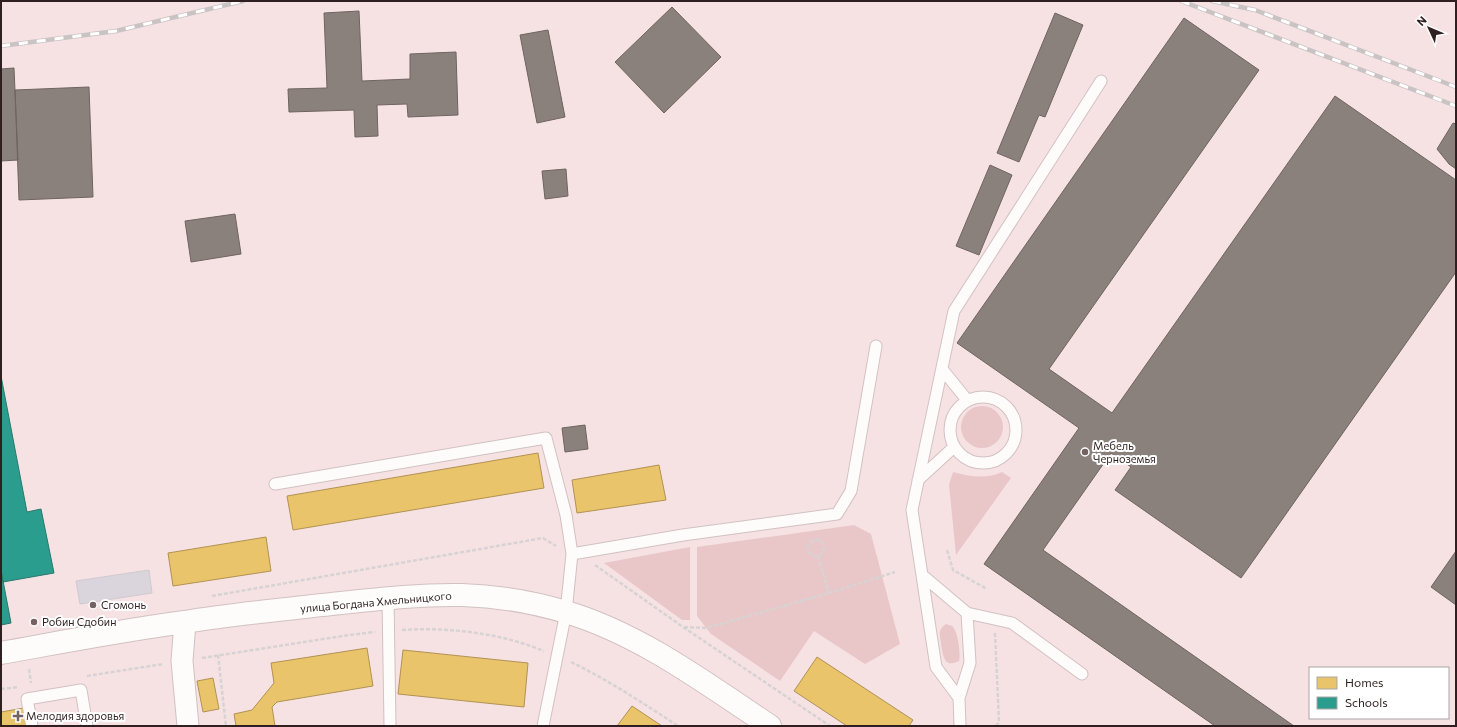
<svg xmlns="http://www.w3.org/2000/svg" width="1457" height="727" font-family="Commissioner,sans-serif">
<rect width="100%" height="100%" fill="#f6e2e3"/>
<path fill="#e9c7c9" d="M961 427a21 21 0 1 1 42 0a21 21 0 1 1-42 0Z
M953,472C969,476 985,480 1002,472L1011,478L956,555L949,485Z
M854,525L871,534L900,644L865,664L814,631L780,681L711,634L697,616V547Z
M690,547V620H682L604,563Z
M946,624C948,625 951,625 952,626C958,630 961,655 959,661C944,669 943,655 941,644C941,640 939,635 940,631C941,628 943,626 946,624Z"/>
<path fill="#e9c46a" stroke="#b19254" d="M538,453L544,488L293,530L287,496Z
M659,465L666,500L577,513L572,480Z
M266,537L271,571L173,586L168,553Z
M367,648L373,686L277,702L272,707L275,726H236L234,714L252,710L274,683L271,663Z
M403,650L528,663L524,707L398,694Z
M817,657L913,720L909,726H847L794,691Z
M213,678L219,709L203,712L197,681Z
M632,706L662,726H617Z
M24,708L27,726H1V712Z"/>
<path fill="#2a9d8f" stroke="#2c776e" d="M1,376L27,512L41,509L54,573L3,582L1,570Z
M1,570L11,623L1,625Z"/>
<path fill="#8a817c" stroke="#6f6460" d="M672,7L721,57L664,113L615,62Z
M359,11L362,81L410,79V54L456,52L458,115L408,117L407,104L377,105L378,136L355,137L354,110L289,112L288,89L327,88L324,13Z
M1055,13L1083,25L1045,117L1039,115L1019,162L997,153Z
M1184,18L1259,70L1049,369L1112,413L1335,96L1456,180V272L1241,578L1115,490L1131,467L1111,453L1043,550L1294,726H1215L984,564L1079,428L957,343Z
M548,30L565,117L537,123L520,35Z
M14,68L18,160L1,161V69Z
M89,87L93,197L19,200L15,90Z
M1453,123L1456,124V169L1449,164L1437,149Z
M990,165L1012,175L979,255L956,246Z
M566,169L568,196L545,199L542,171Z
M235,214L241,254L191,262L185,221Z
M585,425L588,449L565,452L562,428Z
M1456,551V605L1431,587Z"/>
<path fill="#dad5dc" stroke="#cecad0" d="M149,570L152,593L80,604L76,581Z"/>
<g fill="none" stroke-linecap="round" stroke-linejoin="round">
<defs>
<path id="lane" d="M942,369L967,400
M950 430a33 33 0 1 1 66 0a33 33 0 1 1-66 0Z
M918,480L954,447
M275,484L546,438L566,515L572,554
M922,575L967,613
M388,599L390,726
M959,698L970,663L967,613L1012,623L1082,674
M32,726L27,699L81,690L87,726
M543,726L566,612L572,554L683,535L837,514L851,491L876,346
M960,726L959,698L936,667L912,510L954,311L1101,81"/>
<path id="street" d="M185,622L182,661L188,726"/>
<path id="secondary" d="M1,653C62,642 123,630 185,622C227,615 270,611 313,606C363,601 413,594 462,595C497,596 533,602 566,612C640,634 707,684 770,726"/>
</defs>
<use href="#lane" stroke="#d2c1c2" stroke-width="13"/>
<use href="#street" stroke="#d2c1c2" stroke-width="23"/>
<use href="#secondary" stroke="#d2c1c2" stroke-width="24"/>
<path stroke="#d8d3d3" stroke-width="2.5" stroke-dasharray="4 2" stroke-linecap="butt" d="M808 548a8 8 0 1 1 16 0a8 8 0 1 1-16 0Z
M947,550L953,570L987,589
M818,556L829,593
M595,565L683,627L830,726
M212,596L543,538L556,546
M684,627L706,628L829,593L895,572
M402,630C449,627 500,633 544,651
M995,633L999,722L996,726
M218,655L226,726
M202,658L349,635L375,632
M571,662C608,680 643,703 678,726
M29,669L31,683
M87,676L163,664
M1,689L19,687"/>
<use href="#lane" stroke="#fefbfb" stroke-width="11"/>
<use href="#street" stroke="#fefbfb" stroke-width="21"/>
<use href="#secondary" stroke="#fefbfb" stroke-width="22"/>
<defs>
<path id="rail" d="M1181,1L1456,106
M1212,1L1255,10L1456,87
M1,46L116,31L243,1"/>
</defs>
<use href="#rail" stroke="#c9c3c4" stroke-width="4.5"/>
<use href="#rail" stroke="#fff" stroke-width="3" stroke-dasharray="9" stroke-linecap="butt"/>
</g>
<g fill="#756364" stroke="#fff" stroke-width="1.5">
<circle cx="1085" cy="452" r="4"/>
<circle cx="93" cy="605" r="4"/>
<circle cx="34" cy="622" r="4"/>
<path d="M16 710h4v4h4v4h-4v4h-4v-4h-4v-4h4z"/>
</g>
<g text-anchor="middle" stroke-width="4" stroke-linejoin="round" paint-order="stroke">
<g font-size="11" fill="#2f1f20" stroke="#fff" text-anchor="start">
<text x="1093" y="450">Мебель<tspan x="1093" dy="13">Черноземья</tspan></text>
<text x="101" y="609">Сгомонь</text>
<text x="42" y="626">Робин Сдобин</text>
<text x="26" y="720">Мелодия здоровья</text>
</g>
<g font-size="11" fill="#2f1f20" stroke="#fff">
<text transform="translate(376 602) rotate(-5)" y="4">улица Богдана Хмельницкого</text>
</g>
</g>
<rect width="1457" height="727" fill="none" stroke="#2f1f20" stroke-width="4"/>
<rect x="1309" y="667" width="140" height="52" fill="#ffffff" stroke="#aca5a6"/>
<rect x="1317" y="677" width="20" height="12" fill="#e9c46a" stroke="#aca5a6"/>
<text x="1345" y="687" font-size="12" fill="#2f1f20">Homes</text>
<rect x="1317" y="697" width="20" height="12" fill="#2a9d8f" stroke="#aca5a6"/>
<text x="1345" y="707" font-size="12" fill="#2f1f20">Schools</text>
<g transform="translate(1429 28) rotate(314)" stroke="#ffffff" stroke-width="3" paint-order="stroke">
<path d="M0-3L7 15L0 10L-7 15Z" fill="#2f1f20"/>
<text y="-6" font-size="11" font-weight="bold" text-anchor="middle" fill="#2f1f20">N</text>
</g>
</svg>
